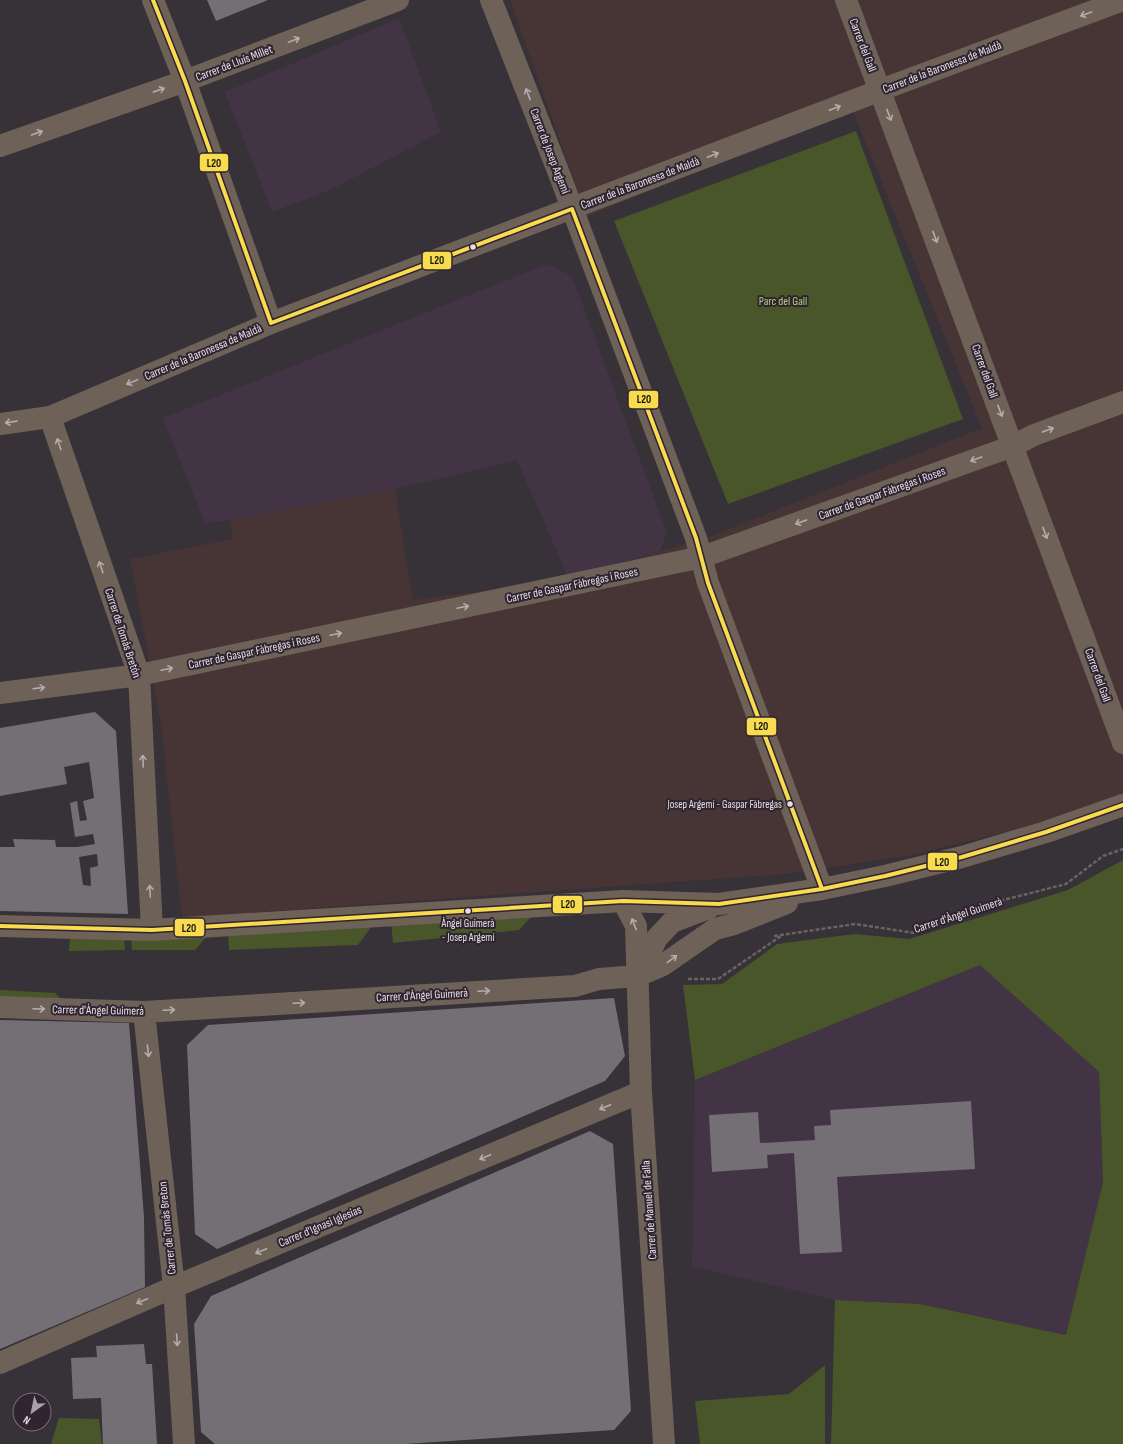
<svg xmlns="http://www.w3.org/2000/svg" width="1123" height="1444" font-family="'Sofia Sans Condensed',sans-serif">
<rect width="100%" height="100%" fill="#373138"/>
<path fill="#423444" d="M399,18L441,132L330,190L272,212L225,92Z
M547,264L572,276L667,533L660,551L569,579L517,460L395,489L230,520L205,523L163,418Z
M980,965L1099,1072L1103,1182L1066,1335L920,1304L835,1300L692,1266L695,1080Z"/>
<path fill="#473434" d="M510,0H1123V797L1086,813L907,856L786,874L182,918L161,725L130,559L233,539L230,520L395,489L413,600L569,579L711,536L982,428L851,107L587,217Z"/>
<path fill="#485629" d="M856,131L963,419L728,504L614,221Z
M1123,860V1444H831L835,1300L920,1304L1066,1335L1103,1182L1099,1072L980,965L695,1080L683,985L722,984L777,944L854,934L909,939L1068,890Z
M535,913L519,930L393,943L391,922Z
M374,923L358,945L229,950L228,933Z
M209,934L195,950H132L131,937Z
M70,936L124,937L125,950L69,951Z
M0,990L55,993L71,1009L0,1008Z
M825,1365V1444H700L695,1401L789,1394Z
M59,1418L99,1419L102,1444H51Z"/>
<path fill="#746f74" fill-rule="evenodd" d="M207,0H268L216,21Z
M95,712L116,731L128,914L0,911V847H15L13,839L55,840L56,847H77L95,844L93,834L75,837L70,803L77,801L80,821L87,820L83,801L94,798L89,762L64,767L67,784L0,796V728ZM97,854L98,866L90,868L91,886L83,885L79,857Z
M614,998L625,1056L605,1081L217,1249L195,1234L187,1045L208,1025Z
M0,1020L129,1023L144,1217L145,1287L0,1349Z
M971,1101L975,1169L837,1177L842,1252L800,1254L794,1153L767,1155L768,1168L712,1172L709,1115L758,1112L760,1143L815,1140L814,1126L831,1125L830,1110Z
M590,1131L613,1144L631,1411L614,1430L405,1444H215L201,1432L194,1324L211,1296Z
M144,1344L146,1364H152L157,1444H103L101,1398L73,1399L71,1358L97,1357L96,1346Z"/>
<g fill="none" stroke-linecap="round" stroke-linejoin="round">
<path stroke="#6c6360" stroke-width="2.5" stroke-dasharray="4 2" stroke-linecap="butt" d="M774,936L855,924L915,933L980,906L1066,884L1103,856L1123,849
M688,979H718L781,936"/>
<path stroke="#6d6158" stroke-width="22" d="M153,0L185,81L271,323
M491,0L560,176L696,538L708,583L822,889
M846,0L1123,743
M0,146L185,81L398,0
M50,417L139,675L152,930
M0,424L50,417L271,323L902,82L1123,0
M0,693L139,675L702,557L1013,446L1034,435L1123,402
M623,901L636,926L641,1092L664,1444
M0,926L152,930L623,901L719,904L822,889L885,876L962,857L1046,832L1123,805
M639,973L657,938L672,922L709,908
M0,1007L144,1012L575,986L599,979L637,976L663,965L715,929L734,924L787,903
M144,1012L174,1287L184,1444
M0,1363L174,1287L641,1092"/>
<defs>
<path id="bus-1" d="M153,0L185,81L271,323L572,209L696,538L708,583L822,889
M0,926L152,930L623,901L719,904L822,889L885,876L962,857L1046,832L1123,805"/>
</defs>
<use href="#bus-1" stroke="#2f2430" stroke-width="7"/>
<use href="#bus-1" stroke="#f9db4f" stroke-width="4"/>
</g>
<defs><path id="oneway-shaft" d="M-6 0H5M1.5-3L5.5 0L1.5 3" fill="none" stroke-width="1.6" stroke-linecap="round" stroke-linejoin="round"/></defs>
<g stroke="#b5acad">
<use href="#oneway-shaft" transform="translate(1086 14) rotate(160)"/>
<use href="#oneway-shaft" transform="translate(294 40) rotate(-21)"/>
<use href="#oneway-shaft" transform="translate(159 90) rotate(-19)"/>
<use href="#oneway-shaft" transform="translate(528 94) rotate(-111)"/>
<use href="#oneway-shaft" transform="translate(835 108) rotate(-21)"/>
<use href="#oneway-shaft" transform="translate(889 115) rotate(70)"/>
<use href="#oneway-shaft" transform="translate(37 133) rotate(-19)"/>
<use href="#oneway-shaft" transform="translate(713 155) rotate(-21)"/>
<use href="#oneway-shaft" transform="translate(935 237) rotate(70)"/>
<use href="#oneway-shaft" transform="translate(132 382) rotate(157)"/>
<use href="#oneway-shaft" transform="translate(1000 411) rotate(70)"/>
<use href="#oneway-shaft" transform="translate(11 422) rotate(172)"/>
<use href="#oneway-shaft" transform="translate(1048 430) rotate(-20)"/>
<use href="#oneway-shaft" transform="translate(59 444) rotate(-109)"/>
<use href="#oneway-shaft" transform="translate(976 459) rotate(160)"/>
<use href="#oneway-shaft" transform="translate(801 522) rotate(160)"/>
<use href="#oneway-shaft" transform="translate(1045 533) rotate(70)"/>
<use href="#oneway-shaft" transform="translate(101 567) rotate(-109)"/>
<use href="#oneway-shaft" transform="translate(463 607) rotate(-12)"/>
<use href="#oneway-shaft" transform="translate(336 634) rotate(-12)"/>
<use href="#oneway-shaft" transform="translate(167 669) rotate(-12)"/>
<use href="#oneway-shaft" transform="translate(39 688) rotate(-7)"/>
<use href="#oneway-shaft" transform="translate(143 761) rotate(-93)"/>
<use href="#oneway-shaft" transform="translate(150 891) rotate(-93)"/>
<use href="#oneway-shaft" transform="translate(634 924) rotate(-111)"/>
<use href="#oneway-shaft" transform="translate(672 959) rotate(-36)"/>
<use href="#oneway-shaft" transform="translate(484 991) rotate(-3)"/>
<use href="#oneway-shaft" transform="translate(299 1003) rotate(-3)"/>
<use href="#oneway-shaft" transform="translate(39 1009) rotate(2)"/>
<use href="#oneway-shaft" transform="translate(169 1010) rotate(-3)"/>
<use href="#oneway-shaft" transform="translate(148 1051) rotate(84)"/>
<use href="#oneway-shaft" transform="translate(605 1107) rotate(157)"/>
<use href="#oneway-shaft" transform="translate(485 1157) rotate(157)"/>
<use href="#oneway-shaft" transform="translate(261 1251) rotate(157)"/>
<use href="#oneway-shaft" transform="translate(142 1301) rotate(157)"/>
<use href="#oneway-shaft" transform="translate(177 1340) rotate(86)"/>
</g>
<g fill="#e5dee5" stroke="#2f2430" stroke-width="1.5">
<circle cx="473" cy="247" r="3.5"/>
<circle cx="790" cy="804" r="3.5"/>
<circle cx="468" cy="911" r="3.5"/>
</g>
<g text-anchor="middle" stroke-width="4" stroke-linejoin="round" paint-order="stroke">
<g font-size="11" fill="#e5dee5" stroke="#2f2430" text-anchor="end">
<text x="782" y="808">Josep Argemí - Gaspar Fàbregas</text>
<text x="468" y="927" text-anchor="middle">Àngel Guimerà<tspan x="468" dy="14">- Josep Argemí</tspan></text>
</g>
<g font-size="12" fill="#e5dee5" stroke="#2f2430">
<text transform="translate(863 45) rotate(69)" y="4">Carrer del Gall</text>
<text transform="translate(234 63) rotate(-21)" y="4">Carrer de Lluís Millet</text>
<text transform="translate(942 67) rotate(-21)" y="4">Carrer de la Baronessa de Maldà</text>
<text transform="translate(550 151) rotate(69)" y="4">Carrer de Josep Argemí</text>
<text transform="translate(640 183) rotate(-21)" y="4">Carrer de la Baronessa de Maldà</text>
<text transform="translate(203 352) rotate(-23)" y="4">Carrer de la Baronessa de Maldà</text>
<text transform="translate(985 371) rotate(70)" y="4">Carrer del Gall</text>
<text transform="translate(882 493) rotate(-20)" y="4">Carrer de Gaspar Fàbregas i Roses</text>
<text transform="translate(572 585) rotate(-12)" y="4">Carrer de Gaspar Fàbregas i Roses</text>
<text transform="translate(123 633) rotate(72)" y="4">Carrer de Tomás Bretón</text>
<text transform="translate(254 651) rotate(-12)" y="4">Carrer de Gaspar Fàbregas i Roses</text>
<text transform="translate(1098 675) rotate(70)" y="4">Carrer del Gall</text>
<text transform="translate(958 915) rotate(-18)" y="4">Carrer d'Àngel Guimerà</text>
<text transform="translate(422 995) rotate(-3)" y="4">Carrer d'Àngel Guimerà</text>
<text transform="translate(98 1010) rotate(1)" y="4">Carrer d'Àngel Guimerà</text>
<text transform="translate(649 1210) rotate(-94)" y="4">Carrer de Manuel de Falla</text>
<text transform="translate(320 1226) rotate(-23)" y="4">Carrer d'Ignasi Iglesias</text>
<text transform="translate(167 1228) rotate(-96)" y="4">Carrer de Tomás Breton</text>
</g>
<g font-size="12" fill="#b3d07b" stroke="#2f2430">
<text x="783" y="305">Parc del Gall</text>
</g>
</g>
<g stroke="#2f2430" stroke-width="1.5">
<rect x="199" y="153" width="30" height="19" rx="4" fill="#f9db4f"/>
<rect x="422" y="251" width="30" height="19" rx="4" fill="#f9db4f"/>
<rect x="628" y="390" width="31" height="19" rx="4" fill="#f9db4f"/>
<rect x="746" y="717" width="31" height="19" rx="4" fill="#f9db4f"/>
<rect x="927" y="852" width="31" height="19" rx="4" fill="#f9db4f"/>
<rect x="552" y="895" width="31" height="19" rx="4" fill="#f9db4f"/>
<rect x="174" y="918" width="31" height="19" rx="4" fill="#f9db4f"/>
</g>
<g font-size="11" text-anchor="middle" font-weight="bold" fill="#111">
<text x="214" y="167">L20</text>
<text x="437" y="264">L20</text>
<text x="644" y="403">L20</text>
<text x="761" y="730">L20</text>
<text x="942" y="866">L20</text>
<text x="568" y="908">L20</text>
<text x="189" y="932">L20</text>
</g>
<g transform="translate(32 1412) rotate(213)"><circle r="19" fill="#2f2430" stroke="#786e78"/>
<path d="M0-3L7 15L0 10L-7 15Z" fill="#a8a1a8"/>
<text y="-6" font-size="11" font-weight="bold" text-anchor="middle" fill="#e5dee5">N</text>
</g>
</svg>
